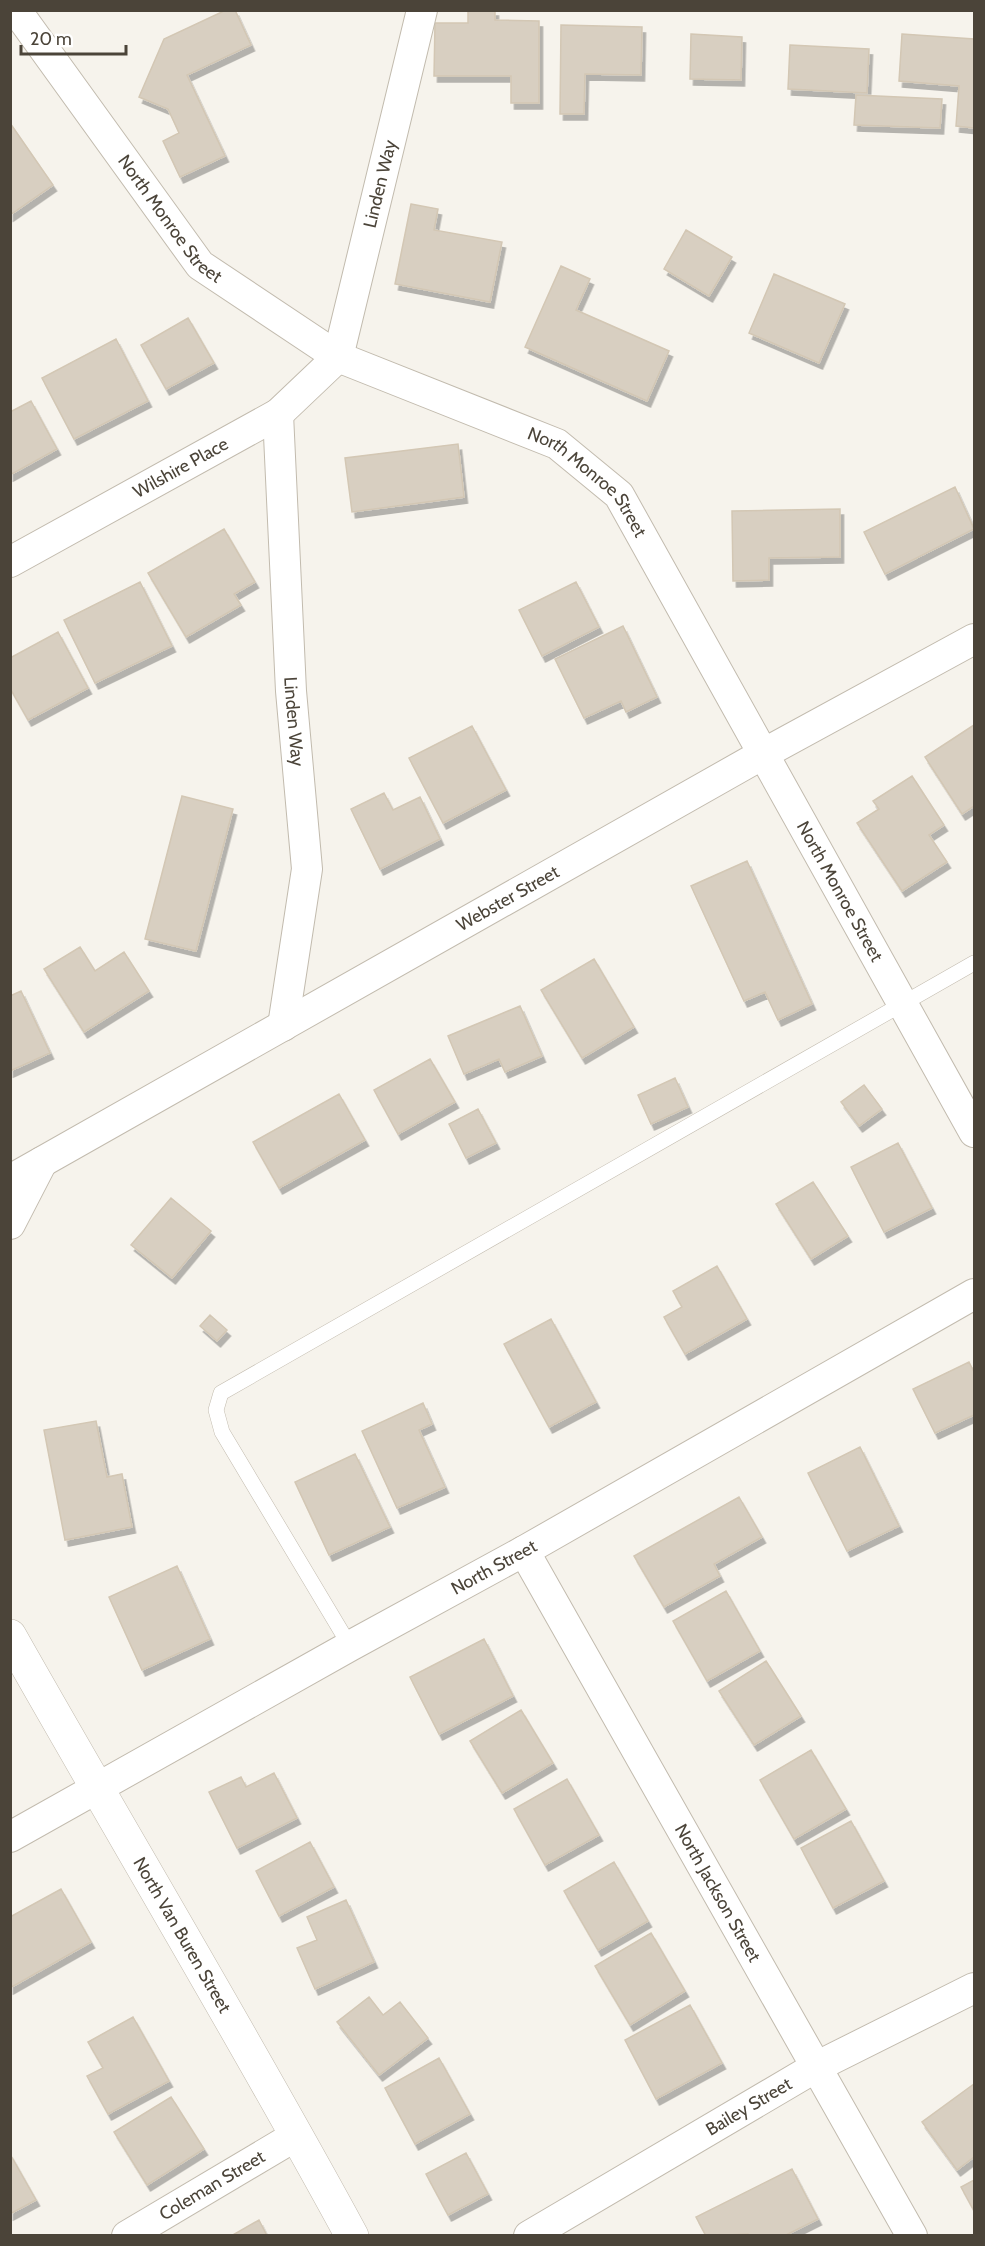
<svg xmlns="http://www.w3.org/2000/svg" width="985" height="2246" font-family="Cabin,sans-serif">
<defs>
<filter id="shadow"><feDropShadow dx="3.5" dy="6" stdDeviation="0" flood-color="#0004"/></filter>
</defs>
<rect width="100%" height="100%" fill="#f6f3ec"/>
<path fill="#d8cfc1" stroke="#d3c7b4" stroke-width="1.5" filter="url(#shadow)" d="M226,10H235L251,45L187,75L225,156L180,177L163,141L179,133L168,109L139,97L164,39Z
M468,10H495V20L539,21V103H511V76H434L435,23H468Z
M561,25L642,27L641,75L585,74L584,114H560Z
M691,34L742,37L741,80L690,79Z
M902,34L974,39V128L956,126L959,86L899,81Z
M790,45L869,49L867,93L788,89Z
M856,95L942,99L940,128L854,125Z
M10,123L53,185L10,215Z
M411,204L438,209L434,230L502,242L490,302L395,284Z
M686,230L732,257L709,296L664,269Z
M561,266L590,279L576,310L669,351L647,401L525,347Z
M774,274L845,304L819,363L749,333Z
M188,318L214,363L166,389L141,345Z
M116,339L148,401L74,439L42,378Z
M31,401L57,449L10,475V412Z
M458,444L464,497L352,512L345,458Z
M955,487L974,529L885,574L864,532Z
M840,509V557L769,558V580L733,581L732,511Z
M224,529L255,582L234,594L241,605L186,637L148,573Z
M140,582L172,646L95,683L64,620Z
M576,582L599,627L542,656L519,610Z
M623,626L657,697L626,712L621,701L584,718L555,659Z
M58,632L88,688L28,720L10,688V658Z
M974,725V806L962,814L925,757Z
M472,726L506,790L443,823L409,758Z
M912,776L944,825L929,835L947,862L902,891L857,823L879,809L873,801Z
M384,793L393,810L420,797L440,839L380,869L351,809Z
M182,796L233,809L196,951L145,939Z
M747,861L812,1004L778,1020L765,992L744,1001L691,886Z
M80,947L95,971L124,952L149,991L84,1032L44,969Z
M594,959L634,1027L582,1058L541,990Z
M21,991L50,1053L10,1071V996Z
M520,1006L542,1056L505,1072L499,1059L464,1074L448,1036Z
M430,1059L455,1102L398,1134L374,1090Z
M675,1078L688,1107L651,1124L638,1095Z
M864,1085L882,1109L859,1126L841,1102Z
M339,1094L365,1140L279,1188L253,1142Z
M478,1109L496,1143L466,1158L449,1124Z
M898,1143L932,1208L884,1232L851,1167Z
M813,1182L848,1236L811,1259L776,1204Z
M171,1198L211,1231L172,1278L131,1245Z
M717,1266L747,1319L685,1354L664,1317L682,1307L673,1291Z
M210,1315L227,1330L217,1341L200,1326Z
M551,1319L596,1402L549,1427L504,1344Z
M969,1362L974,1372V1415L935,1433L913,1389Z
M423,1403L432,1424L419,1430L445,1487L397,1508L362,1431Z
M96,1421L107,1477L122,1474L132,1527L65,1540L44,1430Z
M860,1447L899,1526L847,1551L808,1473Z
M355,1454L390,1527L329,1555L295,1482Z
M739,1497L762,1537L714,1564L720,1576L664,1607L634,1556Z
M177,1566L210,1639L142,1670L109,1597Z
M726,1591L760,1651L707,1681L673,1621Z
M484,1639L513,1696L439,1734L410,1677Z
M766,1661L801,1716L754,1745L719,1691Z
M521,1710L553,1763L502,1793L470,1741Z
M811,1750L846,1809L794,1839L760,1780Z
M274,1773L297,1818L237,1848L209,1792L241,1777L246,1787Z
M567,1779L599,1835L545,1865L514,1809Z
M851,1821L884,1881L833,1908L801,1848Z
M310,1842L334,1887L279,1916L256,1871Z
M614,1862L648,1921L598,1950L564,1891Z
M61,1889L91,1942L10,1988V1917Z
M346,1900L374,1962L315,1989L297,1948L317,1940L307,1917Z
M651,1933L685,1991L630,2025L595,1966Z
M369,1997L383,2015L400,2002L428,2038L379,2075L337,2022Z
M690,2005L722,2063L656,2099L625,2040Z
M133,2017L169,2081L108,2114L87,2076L103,2068L88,2042Z
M439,2058L470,2114L415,2144L385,2088Z
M974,2084V2157L957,2170L922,2122Z
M171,2097L204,2149L147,2185L114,2132Z
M466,2153L488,2194L448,2215L426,2174Z
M10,2154L36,2200L10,2214Z
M792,2169L818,2219L784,2236H749L748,2234L706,2236L696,2217Z
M974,2180V2211L961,2187Z
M259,2220L267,2236H231Z"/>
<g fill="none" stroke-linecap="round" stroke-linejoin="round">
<defs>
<path id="service" d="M350,1646L222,1432L216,1410L221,1393L974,963"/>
<g id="minor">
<path id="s1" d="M16,10L200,265L338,357L557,444L619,495L974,1132"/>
<path id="s2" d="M278,414L291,691L307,869L283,1026"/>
<path id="s3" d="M10,562L278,414L338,357L422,10"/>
<path id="s4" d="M10,1180L763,754L974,639"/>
<path d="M10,1224L42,1162"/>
<path id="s5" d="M524,1551L912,2236"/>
<path id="s6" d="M10,1837L350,1646L524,1551L974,1294"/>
<path id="s7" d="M127,2236L297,2135"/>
<path id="s8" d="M529,2236L816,2067L974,1988"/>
</g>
<g id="tertiary">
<path id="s9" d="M10,1636C123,1836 242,2033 352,2236"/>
</g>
</defs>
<use href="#service" stroke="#c2bbae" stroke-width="16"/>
<use href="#minor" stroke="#c2bbae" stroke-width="32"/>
<use href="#tertiary" stroke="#c2bbae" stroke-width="34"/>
<use href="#service" stroke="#fff" stroke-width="15"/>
<use href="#minor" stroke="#fff" stroke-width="30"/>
<use href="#tertiary" stroke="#fff" stroke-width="33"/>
</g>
<g text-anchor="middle" stroke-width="4.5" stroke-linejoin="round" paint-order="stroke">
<g font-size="18" fill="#4b4439" stroke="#fff">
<text dy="6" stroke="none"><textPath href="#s3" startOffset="567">Linden Way</textPath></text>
<text dy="6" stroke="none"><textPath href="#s1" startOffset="260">North Monroe Street</textPath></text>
<text dy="6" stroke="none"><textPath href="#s3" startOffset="195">Wilshire Place</textPath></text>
<text dy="6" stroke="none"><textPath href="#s1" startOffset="764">North Monroe Street</textPath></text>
<text dy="6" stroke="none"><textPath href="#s2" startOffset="308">Linden Way</textPath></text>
<text dy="6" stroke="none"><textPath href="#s1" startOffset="1250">North Monroe Street</textPath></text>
<text dy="6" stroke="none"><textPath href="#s4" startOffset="572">Webster Street</textPath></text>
<text dy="6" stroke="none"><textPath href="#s6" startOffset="554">North Street</textPath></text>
<text dy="6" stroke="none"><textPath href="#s5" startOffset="393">North Jackson Street</textPath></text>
<text dy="6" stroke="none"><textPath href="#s9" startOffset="345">North Van Buren Street</textPath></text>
<text dy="6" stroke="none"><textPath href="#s8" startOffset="255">Bailey Street</textPath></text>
<text dy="6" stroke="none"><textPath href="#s7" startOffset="99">Coleman Street</textPath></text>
</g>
</g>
<rect width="985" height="2246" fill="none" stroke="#4b4439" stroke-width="24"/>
<path d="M21 45v9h105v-9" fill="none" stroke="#4b4439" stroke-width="3"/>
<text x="30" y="45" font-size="18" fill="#4b4439" stroke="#ffffff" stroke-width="4.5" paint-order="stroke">20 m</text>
</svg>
